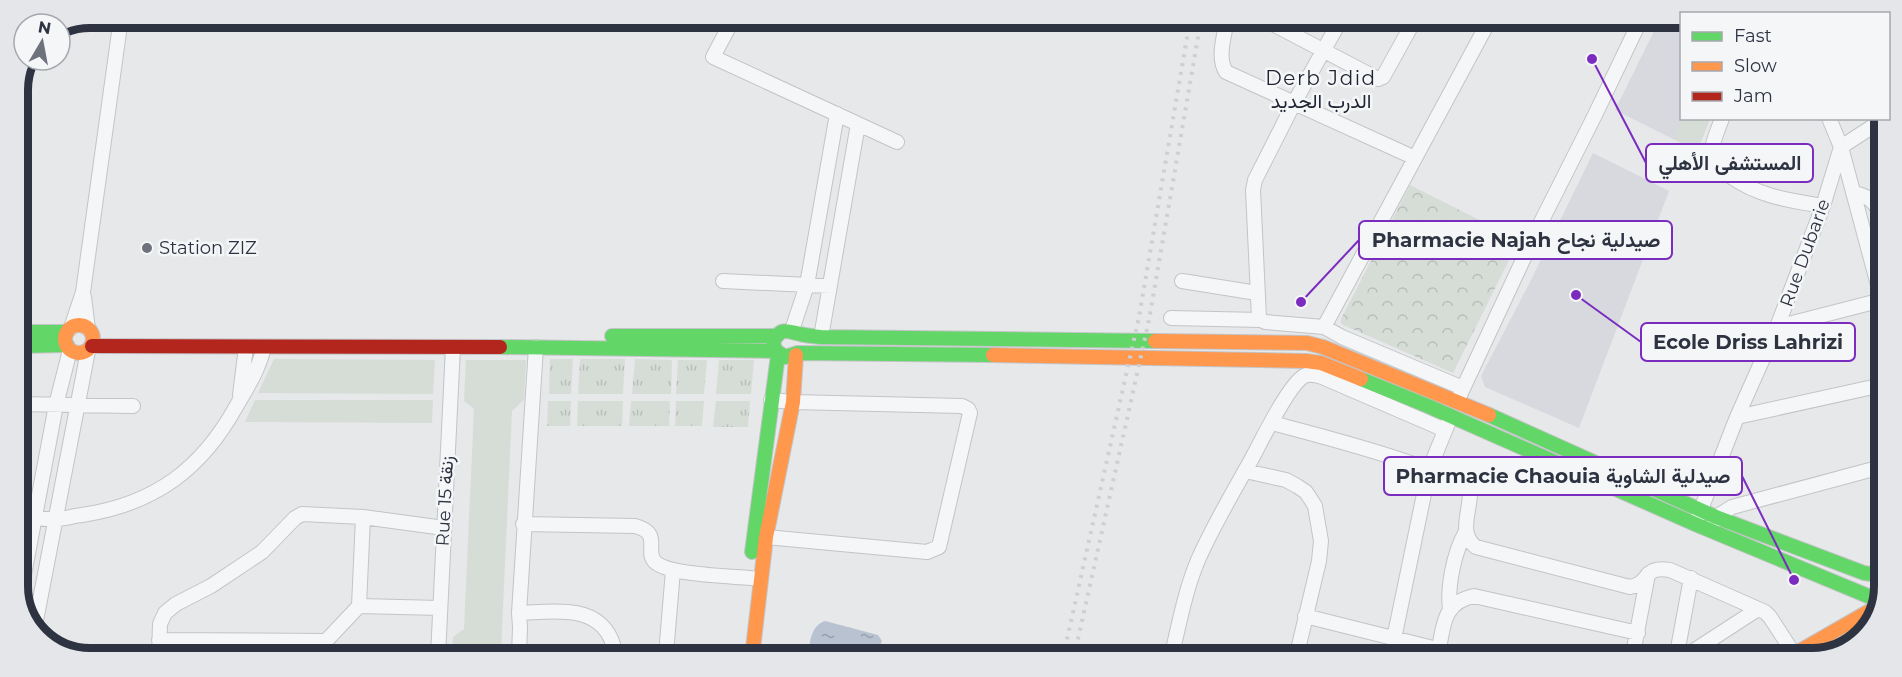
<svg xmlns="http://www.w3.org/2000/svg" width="1902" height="677" font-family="Montserrat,Vazirmatn,sans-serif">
<defs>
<pattern id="grass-tufts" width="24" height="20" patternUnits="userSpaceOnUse" patternTransform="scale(1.5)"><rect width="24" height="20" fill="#d6ddd7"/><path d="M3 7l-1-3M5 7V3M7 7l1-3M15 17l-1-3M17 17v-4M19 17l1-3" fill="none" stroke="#b8beba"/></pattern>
<pattern id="forest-crowns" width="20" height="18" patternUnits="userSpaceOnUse" patternTransform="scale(1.5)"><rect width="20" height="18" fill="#d6ddd7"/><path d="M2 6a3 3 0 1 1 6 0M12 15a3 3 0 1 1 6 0" fill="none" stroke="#b8beba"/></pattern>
<pattern id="water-ripples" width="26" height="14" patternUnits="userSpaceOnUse" patternTransform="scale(1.5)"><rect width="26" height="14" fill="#b8c2d1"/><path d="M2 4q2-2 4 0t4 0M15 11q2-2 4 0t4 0" fill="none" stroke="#969eab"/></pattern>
</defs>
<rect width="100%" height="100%" fill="#e6e8ea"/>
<path fill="#d7d9de" d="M1659,21H1681L1682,118L1710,119L1697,151L1615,110Z
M1593,153L1669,191L1579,428L1485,387L1481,376L1529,284Z"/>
<path fill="url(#grass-tufts)" d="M550,359H573L571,394H549Z
M580,359H625L623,394H578Z
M635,359L672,360L671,394H632Z
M678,360H707L704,394H676Z
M719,360H754L751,394H716Z
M548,401H571L570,426H547Z
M578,401H623L622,426H577Z
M631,401H670L669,426H629Z
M676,401H704L702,426H675Z
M716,401H750L748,427H713Z"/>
<path fill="url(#forest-crowns)" d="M1410,185L1519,240L1453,373L1341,324V319Z"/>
<path fill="#d6ddd7" d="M1682,119H1710L1697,151L1674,139Z
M274,359L435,360L433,394L258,393Z
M466,360H526L524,400L512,411L501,651L504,656H452L453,637L464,629L474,409L464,401Z
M255,400H433L432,423L245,422Z"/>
<path fill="url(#water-ripples)" d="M825,621L878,635L882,641L875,657H808C810,643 810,626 825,621Z"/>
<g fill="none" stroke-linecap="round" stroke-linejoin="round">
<defs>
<path id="street" d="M733,19L713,57L897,142
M1227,20C1224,37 1217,58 1226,72L1415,158
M1267,21L1378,79L1383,77L1414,21
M1340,21L1294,103L1255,180L1253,190L1259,318L1265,322L1324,327L1342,337L1463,388
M1722,118C1718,131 1709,147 1713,160C1716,167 1723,172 1730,176C1760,197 1788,200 1823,206
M1829,118L1841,147L1882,300
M1841,147L1884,119
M1853,193C1870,196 1873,202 1883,215
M723,281L830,286
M1182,281L1257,293
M84,297L88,329
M1171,318L1261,320
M1324,327L1489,21
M1777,327L1882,300
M71,328L83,292L121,18
M792,330L807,285L837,114
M821,337L858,124
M240,395L246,347
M1460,395L1536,232L1595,115L1640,21
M18,404L133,406
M1737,417L1882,385
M1272,423C1305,432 1455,469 1470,493C1470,512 1458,534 1476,547L1630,587C1650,584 1643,565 1670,570L1765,612L1770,617L1794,654
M1245,471L1286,480L1297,486L1306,492L1315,506L1321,541L1319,561L1296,658
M18,516C30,517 43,520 55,519C64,519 73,516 82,515C155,504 202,469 237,405C248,386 259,369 264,347
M1698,517L1737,417L1777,327L1823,206L1841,147
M1714,522L1716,517L1732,507L1881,467
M523,524L635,526C663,533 644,551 655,562C670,576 738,576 760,579
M766,537L927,552L939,547L970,413L968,409L962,406L793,402L771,400
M20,596L56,405L70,350
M359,606L440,608
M1450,609C1447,587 1454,553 1465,533
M519,613C550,612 595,603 611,639C613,644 615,651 617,656
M1305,616L1473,658
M34,631L88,351
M159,640L326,641L359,606L363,517
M667,642L673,570
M159,655L160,624L165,613L176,604L211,586L262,552L295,518L302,514L363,517L444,528
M326,656V641
M438,656L453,347
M519,656L520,627L519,613L536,347
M1171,658C1179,625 1185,591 1198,560C1213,526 1232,494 1250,462C1260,444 1288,385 1304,376C1310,373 1316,375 1322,377L1445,430
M1390,658L1429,470L1449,421
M1437,658C1444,630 1440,603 1474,596L1638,633
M1632,659L1648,574
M1676,659L1691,578
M1681,659L1758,609"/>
<path id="fast" d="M18,332H67
M612,336H775
M18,346L67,345
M500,347L775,351
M993,355L798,353L785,357L775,350L773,341C782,327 786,331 800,334C807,336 814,336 821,337L1155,341
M1361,379L1428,406L1695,524L1880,601
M1489,415L1716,517L1864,573L1880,575
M752,552L778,355
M1841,649L1859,639"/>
<path id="slow" d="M65 339a14 14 0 1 1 28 0a14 14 0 1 1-28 0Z
M1155,341L1307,343L1323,347L1489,415
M993,355L1306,361L1321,363L1361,379
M752,657L766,537L793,402L796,355
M1786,659L1880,605"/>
<path id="jam" d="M92,346L500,347"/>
</defs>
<use href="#street" stroke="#c3c4c7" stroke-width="16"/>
<use href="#fast" stroke="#c3c4c7" stroke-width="16"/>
<use href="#slow" stroke="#c3c4c7" stroke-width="16"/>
<use href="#jam" stroke="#c3c4c7" stroke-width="16"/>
<use href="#street" stroke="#f5f6f7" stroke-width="14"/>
<use href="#fast" stroke="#63d668" stroke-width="14"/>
<use href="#slow" stroke="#ff974d" stroke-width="14"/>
<use href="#jam" stroke="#b3261e" stroke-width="14"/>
<path stroke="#cecfd2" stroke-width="4" stroke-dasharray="3 6" stroke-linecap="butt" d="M1063,657L1139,317L1190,20
M1074,657L1149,320L1201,20"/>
</g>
<circle fill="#6e727d" stroke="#f5f6f8" stroke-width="2" cx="147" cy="248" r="6"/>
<g text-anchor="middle" stroke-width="5" stroke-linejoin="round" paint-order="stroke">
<g font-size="18" fill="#2e3342" stroke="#f5f6f8" text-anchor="start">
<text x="159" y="254">Station ZIZ</text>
</g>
<g font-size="18" fill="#2e3342" stroke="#f5f6f8">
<text transform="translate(1805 253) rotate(-70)" y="6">Rue Dubarie</text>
<text transform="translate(445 501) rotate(-87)" y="6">Rue 15 زنقة</text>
</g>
<g font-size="20" letter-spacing="1.5" fill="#202433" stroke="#f5f6f8">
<text x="1321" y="85">Derb Jdid<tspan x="1321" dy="23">الدرب الجديد</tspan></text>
</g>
</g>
<path d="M0 0H1902V677H0ZM90 28H1812A62 62 0 0 1 1874 90V586A62 62 0 0 1 1812 648H90A62 62 0 0 1 28 586V90A62 62 0 0 1 90 28Z" fill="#e5e6e9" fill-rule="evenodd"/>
<path fill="none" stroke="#2e3342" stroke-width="8" d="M90 28H1812A62 62 0 0 1 1874 90V586A62 62 0 0 1 1812 648H90A62 62 0 0 1 28 586V90A62 62 0 0 1 90 28Z"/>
<path fill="none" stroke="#7b2cbf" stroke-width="2" d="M1592 59L1646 163M1301 302L1359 240M1576 295L1641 342M1794 580L1742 476"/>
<g fill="#7b2cbf" stroke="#f5f6f8" stroke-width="2">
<circle cx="1592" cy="59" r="6"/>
<circle cx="1301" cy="302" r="6"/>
<circle cx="1576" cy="295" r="6"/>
<circle cx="1794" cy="580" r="6"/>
</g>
<g fill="#f5f6f8" stroke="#7b2cbf" stroke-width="2">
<rect x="1646" y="144" width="167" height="38" rx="6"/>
<rect x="1359" y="221" width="313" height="38" rx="6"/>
<rect x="1641" y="323" width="214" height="38" rx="6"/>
<rect x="1384" y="457" width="358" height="38" rx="6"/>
</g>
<g font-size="20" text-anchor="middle" font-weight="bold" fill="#2e3342">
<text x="1730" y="170">المستشفى الأهلي</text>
<text x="1516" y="247">Pharmacie Najah صيدلية نجاح</text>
<text x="1748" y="349">Ecole Driss Lahrizi</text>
<text x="1563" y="483">Pharmacie Chaouia صيدلية الشاوية</text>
</g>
<rect x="1680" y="12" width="210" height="108" fill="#f5f6f8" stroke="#a5a8af" stroke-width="1.5"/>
<rect x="1692" y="32" width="30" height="9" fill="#63d668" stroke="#a5a8af" stroke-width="1.5"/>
<text x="1734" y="42" font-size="18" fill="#2e3342">Fast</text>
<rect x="1692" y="62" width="30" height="9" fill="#ff974d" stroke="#a5a8af" stroke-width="1.5"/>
<text x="1734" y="72" font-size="18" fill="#2e3342">Slow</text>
<rect x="1692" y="92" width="30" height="9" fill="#b3261e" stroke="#a5a8af" stroke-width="1.5"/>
<text x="1734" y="102" font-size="18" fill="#2e3342">Jam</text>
<g transform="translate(42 42) rotate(10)"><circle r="28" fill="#f5f6f8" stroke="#a5a8af" stroke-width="1.5"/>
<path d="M0-4.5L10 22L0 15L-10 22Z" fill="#6e727d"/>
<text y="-9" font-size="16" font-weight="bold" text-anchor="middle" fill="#2e3342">N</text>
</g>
</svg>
